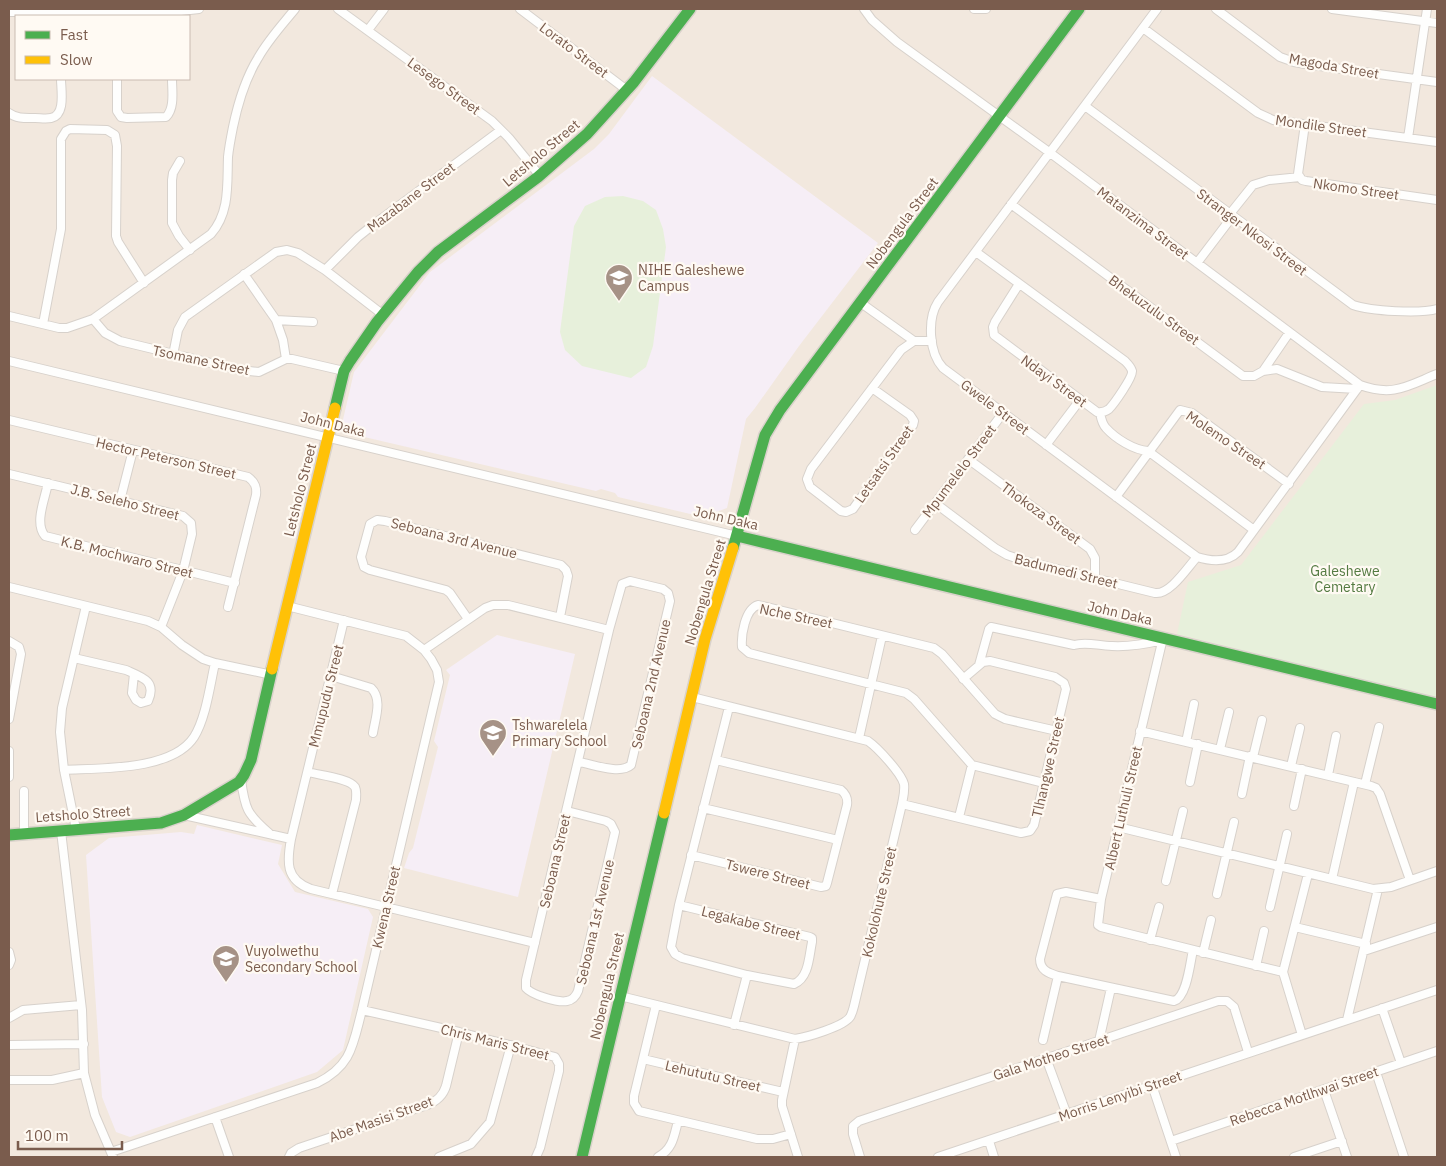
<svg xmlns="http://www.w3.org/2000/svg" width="1446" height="1166" font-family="'IBM Plex Sans',sans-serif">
<rect width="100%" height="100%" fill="#f9f5f0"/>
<path fill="#f2e8de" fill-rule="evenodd" d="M9,9H1437V1157H9ZM16,16H189V79H16Z"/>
<path fill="#f6eef6" d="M652,76L878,243L799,346L755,408L746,419L727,508L703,517L618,497L615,493L601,489L596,491L360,436L354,429L348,431L342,424L354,372L430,272L594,149L609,134Z
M497,635L575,654L518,897L404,868L409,853L413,848L438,747L434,741L450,675L446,670Z
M197,825L282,845L278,864L295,892L368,909L373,917L343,1050L317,1072L130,1137L116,1132L102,1097L86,855L109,838L181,832L194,834Z"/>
<path fill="#e7f0db" d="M623,196L643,201L656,210L663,229L666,247L653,346L646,367L631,378L582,366L565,350L560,332L574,226L585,206L605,197Z
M1437,385V698L1177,634L1188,582L1241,565L1364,404L1395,400Z"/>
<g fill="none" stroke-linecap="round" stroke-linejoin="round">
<defs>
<path id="street" d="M338,9L492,121L509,138L540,176
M520,9L628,91
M864,9L872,20L897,42L1049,152L1360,385C1393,397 1407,386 1437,374
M974,9H986
M1157,9L938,302C927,319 929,353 943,368L1197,557C1210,561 1227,563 1238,552L1360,385
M1216,9L1280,57L1294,62L1305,64L1437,82
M1332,9L1437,23
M9,12H172L199,9
M1143,28L1258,113L1273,120L1437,142
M368,30L384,9
M117,79V111L121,117L127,118L166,117C175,108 172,91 172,79
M1085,106L1353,305C1371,311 1419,314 1437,309
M9,113C17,119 26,118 35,118C40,118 46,119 51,118C66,115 61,90 61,79
M1305,124L1298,174L1302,180L1306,181L1437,200
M1408,138L1427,9
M180,161L173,173L172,180V223L179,236L190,250
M1011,204L1243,376H1254L1263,371L1289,333
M1229,215L1253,185L1269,180L1300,177
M976,252L1125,361C1128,364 1131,367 1132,371C1133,377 1114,404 1109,409C1105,412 1102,413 1097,412L994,335L993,327L995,322L1019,284
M1197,263L1232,217
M325,270L358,237L373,225L501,130
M244,274L276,320L283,340L286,359
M861,303L914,341
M9,316L59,328H67L93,319L211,234C230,212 227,185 228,157C229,147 231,137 233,127C238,103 245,79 258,58C268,40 282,25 295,9
M93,319L105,333L120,341L240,370L259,372L286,359H292L344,371
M276,320L313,322
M43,324L61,229V139L66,131L70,129L107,130L115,135L117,146L116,236L118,242L144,283
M173,355L178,330L185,317L276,252L287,250L298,253L325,270L382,314
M9,361L737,536
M1263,371L1277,369L1322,387L1357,389
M872,388L910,415L914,421L913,425L853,509L846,512L841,511L810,487L807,479L811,469L901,350L914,341H932
M1100,413C1101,418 1102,424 1106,428C1116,439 1134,450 1148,451L1254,530
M9,420L248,477C255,482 257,487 256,495L228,607
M1046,445L1080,400
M968,459L1090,549L1095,558V578
M9,474L183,516L191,523L192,534L183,571L161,627
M48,483C45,499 34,523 45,536L235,583
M1116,497L1180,410L1192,413L1289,484
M120,501L133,450
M935,503L995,548L1007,555L1025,561L1155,593C1170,595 1187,568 1197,557
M915,530L1003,413
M9,587L148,621L161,627L182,645L203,659L215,663L272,675
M468,619L450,593L446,590L370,570L364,567L361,557L370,524L377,520L385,521L561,565L566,570L568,576L560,617
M344,620L291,839C287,861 285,880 311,889L535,943
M1163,638L1101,899L1098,925L1101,927L1283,972L1308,874
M9,641L19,647L21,654L9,719
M424,650L485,608L493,605H508L609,630
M74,658L126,670C142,677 157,681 148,701L141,703L136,700L132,693L134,674
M979,665L989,629L991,627L1074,645C1087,641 1098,646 1112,646C1130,647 1146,644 1163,640
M331,676L371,688C383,699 375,719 373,733
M1140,731L1371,786L1376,788L1380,794L1410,880
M859,738L882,636
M1186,742L1194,704
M1220,749L1229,712
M9,751V777
M1253,757L1262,720
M1291,766L1300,728
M64,770C100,768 172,771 194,737C206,718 210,685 215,663
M308,772C318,775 349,778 355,787C357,791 356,795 356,800L332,894
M1328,775L1336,736
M241,780C245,809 247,814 269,833
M1190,782L1198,744
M1044,783L972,765L914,699L906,693L749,653L742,647C741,635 745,609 758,605L934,648L942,654L995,714L1005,719L1057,731
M1365,784L1379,727
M1242,794L1250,756
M902,804L1021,833L1030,831L1034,825L1066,689L1064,683L1055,677L990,661L983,662L963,679
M1294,806L1302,769
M703,808L838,840
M567,811L606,821L611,824L615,832L578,991C576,996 573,1000 567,1001C558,1003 532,995 526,988V980L609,630L622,584L630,581L663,589L668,593L670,601L631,765C620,775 592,764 579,762
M184,815L291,839
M959,817L972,765
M1118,827L1373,889L1391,887L1437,871
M76,829L64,770L60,732L62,708L86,606
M61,831L82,1010L84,1073L95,1115L113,1157
M24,833V791
M691,855L821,887L826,886L827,883L847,805C848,798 846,794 841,790L716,760
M1332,879L1354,782
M1166,881L1183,811
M1217,894L1234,822
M1101,899L1066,892L1057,894L1040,959C1040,970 1048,973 1058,976L1174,1001C1187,997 1190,963 1193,950
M679,905L810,937L812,938V942C809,956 809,978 794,984L747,975L682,958L675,954L671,947L679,905L729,707
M1270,907L1287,834
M1295,927L1366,944
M1150,940L1159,907
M1364,951L1437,927
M9,952L11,960L9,965
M1203,953L1211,920
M1256,966L1264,931
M1283,972L1302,1035
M620,996L795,1039C807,1037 843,1027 850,1017C852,1014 853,1010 854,1006L902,804C903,798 905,791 904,784C901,773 878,748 868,741L692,697
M656,1005L634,1096V1103L639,1111L757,1139H773L791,1134
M1382,1008L1401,1063
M362,1010L459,1032L555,1057L559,1064V1071L540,1148L536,1157
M9,1018L23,1010L81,1005
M1347,1020L1378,889
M734,1025L747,975
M795,1039L782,1100V1106L798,1157
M1043,1040L1058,976
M1099,1041L1111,988
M9,1045L84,1044
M1046,1058L1067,1115
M643,1059L783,1092
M1376,1072L1404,1157
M9,1080H52L84,1073
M1152,1085L1176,1157
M1324,1090L1347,1157
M215,1117L229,1157
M989,1141L994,1157
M1171,1141L1437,1051
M111,1152L317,1083C352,1066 353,1044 362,1010L439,682L437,670L431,659L424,650L406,636L287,606
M289,1157L291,1153L299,1148L427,1105C437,1101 443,1096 446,1086L459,1032
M439,1157L471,1144L490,1122L511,1045
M658,1157C673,1149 674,1136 678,1121
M860,1157L853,1134V1126L859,1121L1218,1001H1227L1234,1007L1248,1052
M938,1157L1437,990
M1294,1157L1342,1141"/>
<path id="fast" d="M335,408L344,371L350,361L377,322L418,272L438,252L538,177L587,134L634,82L690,9
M737,536L1437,704
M733,548L765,435L780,410L1079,9
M9,835L161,823L184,815L239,782L244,775L251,760L272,669
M582,1157L664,813"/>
<path id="slow" d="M272,669L335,408
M664,813L705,639L733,548"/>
</defs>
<use href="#street" stroke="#d7d1cb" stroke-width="10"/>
<use href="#fast" stroke="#d9d2cb" stroke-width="14"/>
<use href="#slow" stroke="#d9d2cb" stroke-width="14"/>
<use href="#street" stroke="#fefefd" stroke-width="8"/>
<use href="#fast" stroke="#4caf50" stroke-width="11"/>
<use href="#slow" stroke="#ffc107" stroke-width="11"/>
</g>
<defs>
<symbol id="university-pin" viewBox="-11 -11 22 30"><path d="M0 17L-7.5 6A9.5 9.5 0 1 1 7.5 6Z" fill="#a69286" stroke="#fffaf3"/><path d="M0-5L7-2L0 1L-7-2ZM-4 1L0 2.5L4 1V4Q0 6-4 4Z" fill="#fff"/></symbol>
<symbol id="school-pin" viewBox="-11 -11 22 30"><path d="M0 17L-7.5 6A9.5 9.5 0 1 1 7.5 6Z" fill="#a69286" stroke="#fffaf3"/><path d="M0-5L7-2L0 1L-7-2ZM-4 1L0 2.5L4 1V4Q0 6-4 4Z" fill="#fff"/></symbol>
</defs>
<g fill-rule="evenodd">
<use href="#university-pin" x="603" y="262" width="32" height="43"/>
<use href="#school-pin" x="477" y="717" width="32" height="43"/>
<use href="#school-pin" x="210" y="943" width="32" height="43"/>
</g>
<g text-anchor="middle" stroke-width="4.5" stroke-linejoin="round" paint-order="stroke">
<g font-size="14" fill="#7a5c4d" stroke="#fffaf3">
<text transform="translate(574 50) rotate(37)" y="5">Lorato Street</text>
<text transform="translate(1334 66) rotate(10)" y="5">Magoda Street</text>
<text transform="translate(444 86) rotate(36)" y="5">Lesego Street</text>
<text transform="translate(1321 126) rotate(8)" y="5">Mondile Street</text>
<text transform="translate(541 153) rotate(-40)" y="5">Letsholo Street</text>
<text transform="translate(1356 189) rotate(8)" y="5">Nkomo Street</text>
<text transform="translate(411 197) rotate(-37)" y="5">Mazabane Street</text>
<text transform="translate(902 223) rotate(-53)" y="5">Nobengula Street</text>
<text transform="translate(1143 223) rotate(37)" y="5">Matanzima Street</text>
<text transform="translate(1252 232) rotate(37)" y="5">Stranger Nkosi Street</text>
<text transform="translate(1154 310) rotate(36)" y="5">Bhekuzulu Street</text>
<text transform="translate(201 360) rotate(12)" y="5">Tsomane Street</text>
<text transform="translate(1054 381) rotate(36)" y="5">Ndayi Street</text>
<text transform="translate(995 407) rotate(37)" y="5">Gwele Street</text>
<text transform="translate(333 424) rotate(14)" y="5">John Daka</text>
<text transform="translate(1226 440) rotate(34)" y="5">Molemo Street</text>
<text transform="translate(166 458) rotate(13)" y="5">Hector Peterson Street</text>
<text transform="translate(884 464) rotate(-55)" y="5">Letsatsi Street</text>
<text transform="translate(959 471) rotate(-53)" y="5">Mpumelelo Street</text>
<text transform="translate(300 490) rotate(-76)" y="5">Letsholo Street</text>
<text transform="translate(125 502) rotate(14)" y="5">J.B. Seleho Street</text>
<text transform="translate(1041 513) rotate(36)" y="5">Thokoza Street</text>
<text transform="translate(726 518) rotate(13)" y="5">John Daka</text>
<text transform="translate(454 538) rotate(14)" y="5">Seboana 3rd Avenue</text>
<text transform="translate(127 557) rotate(14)" y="5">K.B. Mochwaro Street</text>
<text transform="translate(1066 571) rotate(14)" y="5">Badumedi Street</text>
<text transform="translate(705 592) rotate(-73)" y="5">Nobengula Street</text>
<text transform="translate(1120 613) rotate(13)" y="5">John Daka</text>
<text transform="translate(796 616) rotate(12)" y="5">Nche Street</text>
<text transform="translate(651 684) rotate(-77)" y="5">Seboana 2nd Avenue</text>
<text transform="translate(326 696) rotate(-76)" y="5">Mmupudu Street</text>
<text transform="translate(1048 767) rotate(-77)" y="5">Tlhangwe Street</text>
<text transform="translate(1123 808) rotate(-77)" y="5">Albert Luthuli Street</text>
<text transform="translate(83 814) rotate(-4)" y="5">Letsholo Street</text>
<text transform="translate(555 861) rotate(-77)" y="5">Seboana Street</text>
<text transform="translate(768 874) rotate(14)" y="5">Tswere Street</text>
<text transform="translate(879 902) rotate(-77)" y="5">Kokolohute Street</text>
<text transform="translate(386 907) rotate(-77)" y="5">Kwena Street</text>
<text transform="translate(595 922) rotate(-77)" y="5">Seboana 1st Avenue</text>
<text transform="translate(751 923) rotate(14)" y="5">Legakabe Street</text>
<text transform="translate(607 986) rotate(-77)" y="5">Nobengula Street</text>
<text transform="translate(495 1042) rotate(14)" y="5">Chris Maris Street</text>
<text transform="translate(1051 1057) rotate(-18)" y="5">Gala Motheo Street</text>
<text transform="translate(713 1076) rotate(13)" y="5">Lehututu Street</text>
<text transform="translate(1120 1096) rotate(-19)" y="5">Morris Lenyibi Street</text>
<text transform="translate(1304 1096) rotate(-19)" y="5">Rebecca Motlhwai Street</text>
<text transform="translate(381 1119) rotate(-20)" y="5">Abe Masisi Street</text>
</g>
<g font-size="14" fill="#7a5c4d" stroke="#fffaf3" text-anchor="start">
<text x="638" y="275">NIHE Galeshewe<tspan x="638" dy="16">Campus</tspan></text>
<text x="512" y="730">Tshwarelela<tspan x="512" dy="16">Primary School</tspan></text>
<text x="245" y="956">Vuyolwethu<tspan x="245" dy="16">Secondary School</tspan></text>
</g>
<g font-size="14" fill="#537a41" stroke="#fffaf3">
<text x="1345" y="576">Galeshewe<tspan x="1345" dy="16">Cemetary</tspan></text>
</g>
</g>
<rect width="1446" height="1166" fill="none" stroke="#7a5c4d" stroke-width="20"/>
<rect x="15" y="15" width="175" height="65" fill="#fffaf3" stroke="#cabbb1"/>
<rect x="25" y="31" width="25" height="8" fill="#4caf50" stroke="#cabbb1"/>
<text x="60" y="40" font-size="15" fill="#7a5c4d">Fast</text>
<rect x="25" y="56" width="25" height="8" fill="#ffc107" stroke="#cabbb1"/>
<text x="60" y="65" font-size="15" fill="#7a5c4d">Slow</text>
<path d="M18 1141v8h104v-8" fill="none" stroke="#7a5c4d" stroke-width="2.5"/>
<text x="25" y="1141" font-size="15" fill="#7a5c4d" stroke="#fffaf3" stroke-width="4" paint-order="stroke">100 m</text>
</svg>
